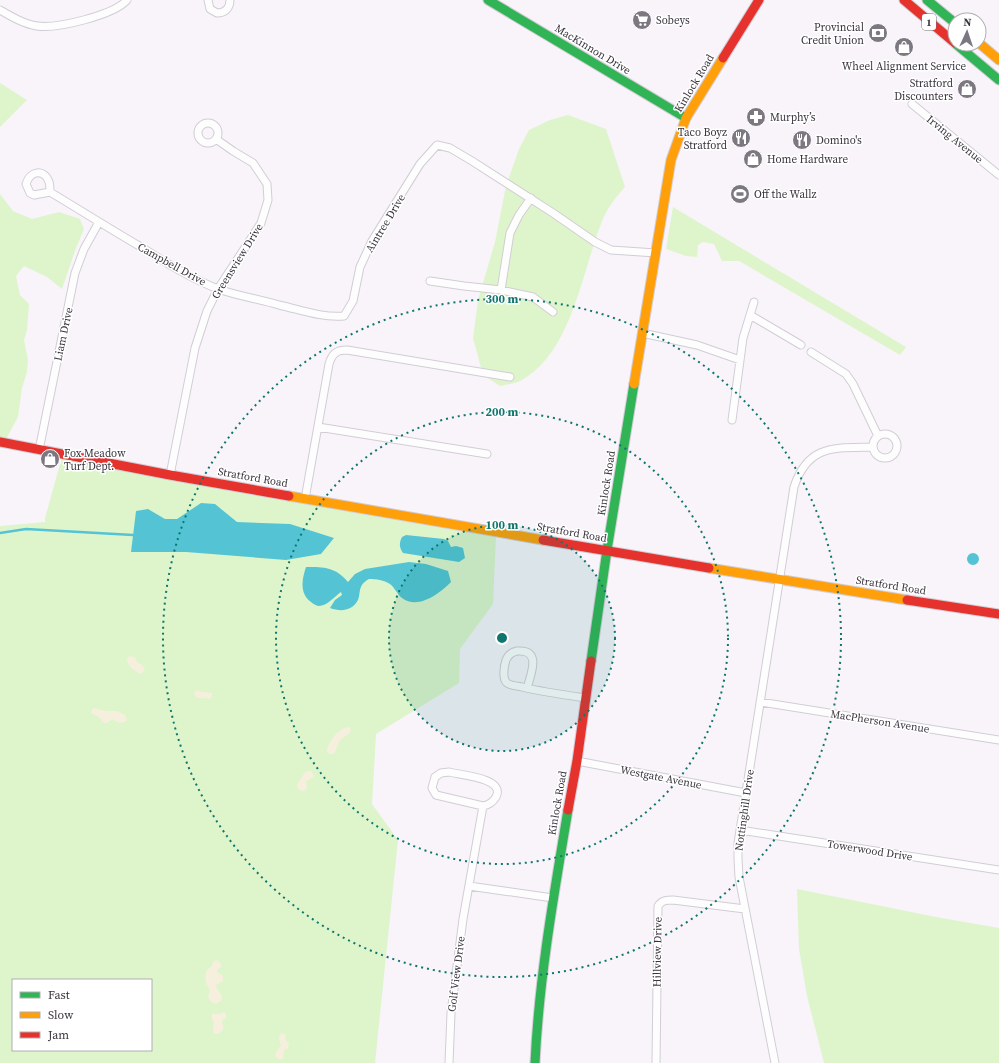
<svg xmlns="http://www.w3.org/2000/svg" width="999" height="1063" font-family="'Source Serif 4',serif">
<rect width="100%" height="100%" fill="#f8f4fa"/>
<path fill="#def5cc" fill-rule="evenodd" d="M0,83L27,100L0,127Z
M568,115L606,129L625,187C616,197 608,207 603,219C582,269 573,353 520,381C515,384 506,384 500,386L483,375L473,338L478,300L495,242L506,186L519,149L529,130L550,120Z
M0,194L13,211L32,219L59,212L80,219L84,229L76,248L62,289L47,277L24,266L16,276L20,295L29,304L27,330L24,340L28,360L27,372L22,388L18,417L5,441L0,439Z
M673,207L906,347L900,355L739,261H722L714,244L703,242L698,245L697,257L686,256L666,249Z
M62,454L253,495L496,537L493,604L460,649L459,683L376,734L372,804L398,840L375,1063H0V526L45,522V518L60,464H61ZM13,980H151V1050H13Z
M797,889L936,917L999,928V1063H824L807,996L799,949Z"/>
<path fill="#f6efdd" d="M130,656L135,657L137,662L143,666L145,670L141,674C134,671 127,666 127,658Z
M197,690L201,692L212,693V697L209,699L204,698H198L195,696L194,693Z
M94,708L105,711H116L125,715L127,721L120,723L112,719L107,723H104L99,717L91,713L92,710Z
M348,727L351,729L350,733L340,740L334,754H329L327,751C328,742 339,728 348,727Z
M308,771H311L314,777L306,781L307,788L305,790L303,791L298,789L297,785L305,772Z
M217,960L221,964V967L217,970V972L223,976V981L216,985C217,992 222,992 222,1000L216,1004L211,1002L208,997L210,990C205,984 204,977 207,970L212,966L213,962Z
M224,1012L226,1014V1018L222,1020C222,1027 227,1029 218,1034H215L213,1032L214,1022L212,1019V1014H219Z
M281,1033L286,1034L285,1039L289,1044L288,1048L284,1050L283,1059H279L275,1056L277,1050L281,1046L279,1038Z"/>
<path fill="#54c4d4" d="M201,503L215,504L237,522L290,524L334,538L321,554L286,560L186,552H131L136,511L148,509L165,519H177Z
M406,535L444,539L448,541L451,547L456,546L463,548L465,558L459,562L403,553C399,547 399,543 402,537Z
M967 559a6 6 0 1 1 12 0a6 6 0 1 1-12 0Z
M409,562L426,564L448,571L451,582C439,594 418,610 402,598C397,594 395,588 390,584C384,580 376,579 369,579C367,580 363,583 362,585C359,589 360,596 358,600C352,611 341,612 330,608L335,600L342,595L341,592C335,596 327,606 319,606C317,606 313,604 311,602C299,593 302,579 306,567C325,567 335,567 348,582L355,574L365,569Z"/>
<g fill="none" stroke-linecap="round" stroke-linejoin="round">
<path stroke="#54c4d4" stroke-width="2.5" d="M0,533L26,529L133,535"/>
<defs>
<path id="street" d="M208,0L210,9L217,13C225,13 230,8 230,0
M0,10C12,17 24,24 37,26C57,29 114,15 127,0
M912,104L999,175
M198 133a10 10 0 1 1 20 0a10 10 0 1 1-20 0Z
M50,192L34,195L30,193L26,184C30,171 44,168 49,182C50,185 50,189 50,192C80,210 110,229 141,247C165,262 190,278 218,289C238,296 259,299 279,305C301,310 322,318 344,316L353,301L360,267L372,241L420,164L437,145L450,148L472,161L553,213L595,242L611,250L656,253
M430,281L464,286L501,290L533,297L553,312
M501,290L510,233L519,215L531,198
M750,315L801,345
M642,333L697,345L740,360
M811,352L846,374L853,384L878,436
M732,420L743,338L754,302
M318,427L487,454
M873 446a12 12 0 1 1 24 0a12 12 0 1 1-24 0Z
M39,450L75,273L84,249L99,222
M170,475L195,348L207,311L218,289L261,223L268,200L267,184L253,163L233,151L216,139
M305,499L329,364C332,354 336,350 347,350L510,377
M527,688C531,674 542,649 517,651C512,652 508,655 506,660C504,666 502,679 507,683C511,686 518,686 522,687C543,692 565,695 586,698
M760,702L999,740
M577,761L746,793
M449,772C460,775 506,778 496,797C493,802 489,805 483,806L436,795L432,788L435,777L441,773Z
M740,830L999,870
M469,886L553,898
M449,1063L451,1013L463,919L483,806
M656,1063L658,906C662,900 667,900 673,900L745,909
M775,1063L739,877L738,859V843L794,487C808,444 835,448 873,447"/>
<path id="fast" d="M488,0L686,118
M927,0L955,23
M956,44L999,80
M591,661L607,550L634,384
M535,1063C539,978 554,894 568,810"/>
<path id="slow" d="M979,43L999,60
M634,384L671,160L686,118L723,58
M289,496L543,540
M709,568L907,600"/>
<path id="jam" d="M904,0L955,43
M723,58L759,0
M0,442L170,475L289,496
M543,540L709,568
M907,600L999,614
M568,810L577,761L591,661"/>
</defs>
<use href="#street" stroke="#d2cdd5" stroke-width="9"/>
<use href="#fast" stroke="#d2cdd5" stroke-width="11"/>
<use href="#slow" stroke="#d2cdd5" stroke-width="11"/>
<use href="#jam" stroke="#d2cdd5" stroke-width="11"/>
<use href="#street" stroke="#fefdfe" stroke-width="7"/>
<use href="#fast" stroke="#30b455" stroke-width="9"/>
<use href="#slow" stroke="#ff9f0a" stroke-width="9"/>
<use href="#jam" stroke="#e5322d" stroke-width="9"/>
</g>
<circle cx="502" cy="638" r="113" fill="#0f766e" fill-opacity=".12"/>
<g fill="none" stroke="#0f766e" stroke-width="2" stroke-dasharray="2 4">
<circle cx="502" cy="638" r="113"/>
<circle cx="502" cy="638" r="226"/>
<circle cx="502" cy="638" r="339"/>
</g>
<defs>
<symbol id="supermarket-disc" viewBox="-11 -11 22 22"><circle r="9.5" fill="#7c7780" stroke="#fff"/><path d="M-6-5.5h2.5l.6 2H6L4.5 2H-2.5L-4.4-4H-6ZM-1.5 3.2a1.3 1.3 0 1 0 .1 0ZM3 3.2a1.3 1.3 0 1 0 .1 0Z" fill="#fff"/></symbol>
<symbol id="bank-disc" viewBox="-11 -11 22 22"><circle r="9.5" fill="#7c7780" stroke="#fff"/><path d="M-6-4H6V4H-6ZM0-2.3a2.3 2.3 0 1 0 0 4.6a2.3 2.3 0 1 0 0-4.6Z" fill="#fff"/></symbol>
<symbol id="shop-disc" viewBox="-11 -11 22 22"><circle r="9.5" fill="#7c7780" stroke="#fff"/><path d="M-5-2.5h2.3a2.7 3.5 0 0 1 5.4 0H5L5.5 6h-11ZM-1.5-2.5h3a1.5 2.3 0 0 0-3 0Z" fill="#fff"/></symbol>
<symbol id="pharmacy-disc" viewBox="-11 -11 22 22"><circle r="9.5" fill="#7c7780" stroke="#fff"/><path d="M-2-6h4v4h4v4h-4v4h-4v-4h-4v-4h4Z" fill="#fff"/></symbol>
<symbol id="restaurant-disc" viewBox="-11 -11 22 22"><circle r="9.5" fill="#7c7780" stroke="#fff"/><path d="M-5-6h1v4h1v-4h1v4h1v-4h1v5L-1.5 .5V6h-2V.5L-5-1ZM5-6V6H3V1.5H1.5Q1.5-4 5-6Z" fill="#fff"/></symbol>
<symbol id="stadium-disc" viewBox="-11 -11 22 22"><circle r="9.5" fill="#7c7780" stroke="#fff"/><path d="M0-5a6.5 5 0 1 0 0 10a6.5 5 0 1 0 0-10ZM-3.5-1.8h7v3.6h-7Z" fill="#fff"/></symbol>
</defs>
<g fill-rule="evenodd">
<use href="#supermarket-disc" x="631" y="9" width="22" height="22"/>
<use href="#bank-disc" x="867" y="22" width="22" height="22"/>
<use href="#shop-disc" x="893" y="36" width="22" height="22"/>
<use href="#shop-disc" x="956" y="78" width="22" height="22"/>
<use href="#pharmacy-disc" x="745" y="106" width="22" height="22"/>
<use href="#restaurant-disc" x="730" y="127" width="22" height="22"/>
<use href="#restaurant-disc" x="791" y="129" width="22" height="22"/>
<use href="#shop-disc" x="742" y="148" width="22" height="22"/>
<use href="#stadium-disc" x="729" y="183" width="22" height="22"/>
<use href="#shop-disc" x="39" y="448" width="22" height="22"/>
</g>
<g text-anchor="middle" stroke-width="3" stroke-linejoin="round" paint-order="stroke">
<rect fill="#fff" stroke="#757178" stroke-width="1" x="922" y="14" width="14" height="16" rx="3"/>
<g font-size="10" font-weight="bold" fill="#3a343e">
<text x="929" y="26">1</text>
</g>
<g font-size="11" fill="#3a343e" stroke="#fff" text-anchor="start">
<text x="656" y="24">Sobeys</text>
<text x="864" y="31" text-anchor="end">Provincial<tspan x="864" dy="13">Credit Union</tspan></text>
<text x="904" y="70" text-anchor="middle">Wheel Alignment Service</text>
<text x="953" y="87" text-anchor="end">Stratford<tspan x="953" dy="13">Discounters</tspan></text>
<text x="770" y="121">Murphy’s</text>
<text x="727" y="136" text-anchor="end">Taco Boyz<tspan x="727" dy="13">Stratford</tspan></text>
<text x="816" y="144">Domino's</text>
<text x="767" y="163">Home Hardware</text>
<text x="754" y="198">Off the Wallz</text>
<text x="64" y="457">Fox Meadow<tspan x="64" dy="13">Turf Dept.</tspan></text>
</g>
<g font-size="11" fill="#3a343e" stroke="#fff">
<text transform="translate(593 49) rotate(31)" y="4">MacKinnon Drive</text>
<text transform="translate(694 83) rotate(-59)" y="4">Kinlock Road</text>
<text transform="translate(955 139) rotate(39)" y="4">Irving Avenue</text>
<text transform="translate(385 223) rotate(-59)" y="4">Aintree Drive</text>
<text transform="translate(237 261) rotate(-58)" y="4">Greensview Drive</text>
<text transform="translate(172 264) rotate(29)" y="4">Campbell Drive</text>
<text transform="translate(63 334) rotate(-78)" y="4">Liam Drive</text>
<text transform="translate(253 477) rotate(10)" y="4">Stratford Road</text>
<text transform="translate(606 483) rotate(-81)" y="4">Kinlock Road</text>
<text transform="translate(572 532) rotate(10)" y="4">Stratford Road</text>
<text transform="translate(891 585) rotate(9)" y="4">Stratford Road</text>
<text transform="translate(880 721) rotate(9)" y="4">MacPherson Avenue</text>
<text transform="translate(661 777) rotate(11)" y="4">Westgate Avenue</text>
<text transform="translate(557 803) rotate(-80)" y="4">Kinlock Road</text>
<text transform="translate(744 810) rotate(-82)" y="4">Nottinghill Drive</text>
<text transform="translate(870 850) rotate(9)" y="4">Towerwood Drive</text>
<text transform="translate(657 952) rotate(-89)" y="4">Hillview Drive</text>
<text transform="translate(456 974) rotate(-83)" y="4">Golf View Drive</text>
</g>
</g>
<circle cx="502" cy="638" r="6" fill="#0f766e" stroke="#fff" stroke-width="2"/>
<g font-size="12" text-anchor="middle" font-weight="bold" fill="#0f766e" stroke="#fff" stroke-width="3" stroke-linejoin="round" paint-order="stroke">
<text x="502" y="303">300 m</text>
<text x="502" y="416">200 m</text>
<text x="502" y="529">100 m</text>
</g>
<rect x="12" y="979" width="140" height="72" fill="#ffffff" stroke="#b0aeb2"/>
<rect x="20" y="992" width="20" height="6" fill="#30b455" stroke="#b0aeb2"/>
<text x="48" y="999" font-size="12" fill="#3a343e">Fast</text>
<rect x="20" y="1012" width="20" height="6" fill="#ff9f0a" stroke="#b0aeb2"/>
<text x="48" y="1019" font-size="12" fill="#3a343e">Slow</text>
<rect x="20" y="1032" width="20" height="6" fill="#e5322d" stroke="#b0aeb2"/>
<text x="48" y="1039" font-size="12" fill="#3a343e">Jam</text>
<g transform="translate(967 32) rotate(3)"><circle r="19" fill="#ffffff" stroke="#b0aeb2"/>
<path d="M0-3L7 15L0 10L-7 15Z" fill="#7c7780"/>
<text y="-6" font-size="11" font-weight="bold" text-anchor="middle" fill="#3a343e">N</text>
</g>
</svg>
